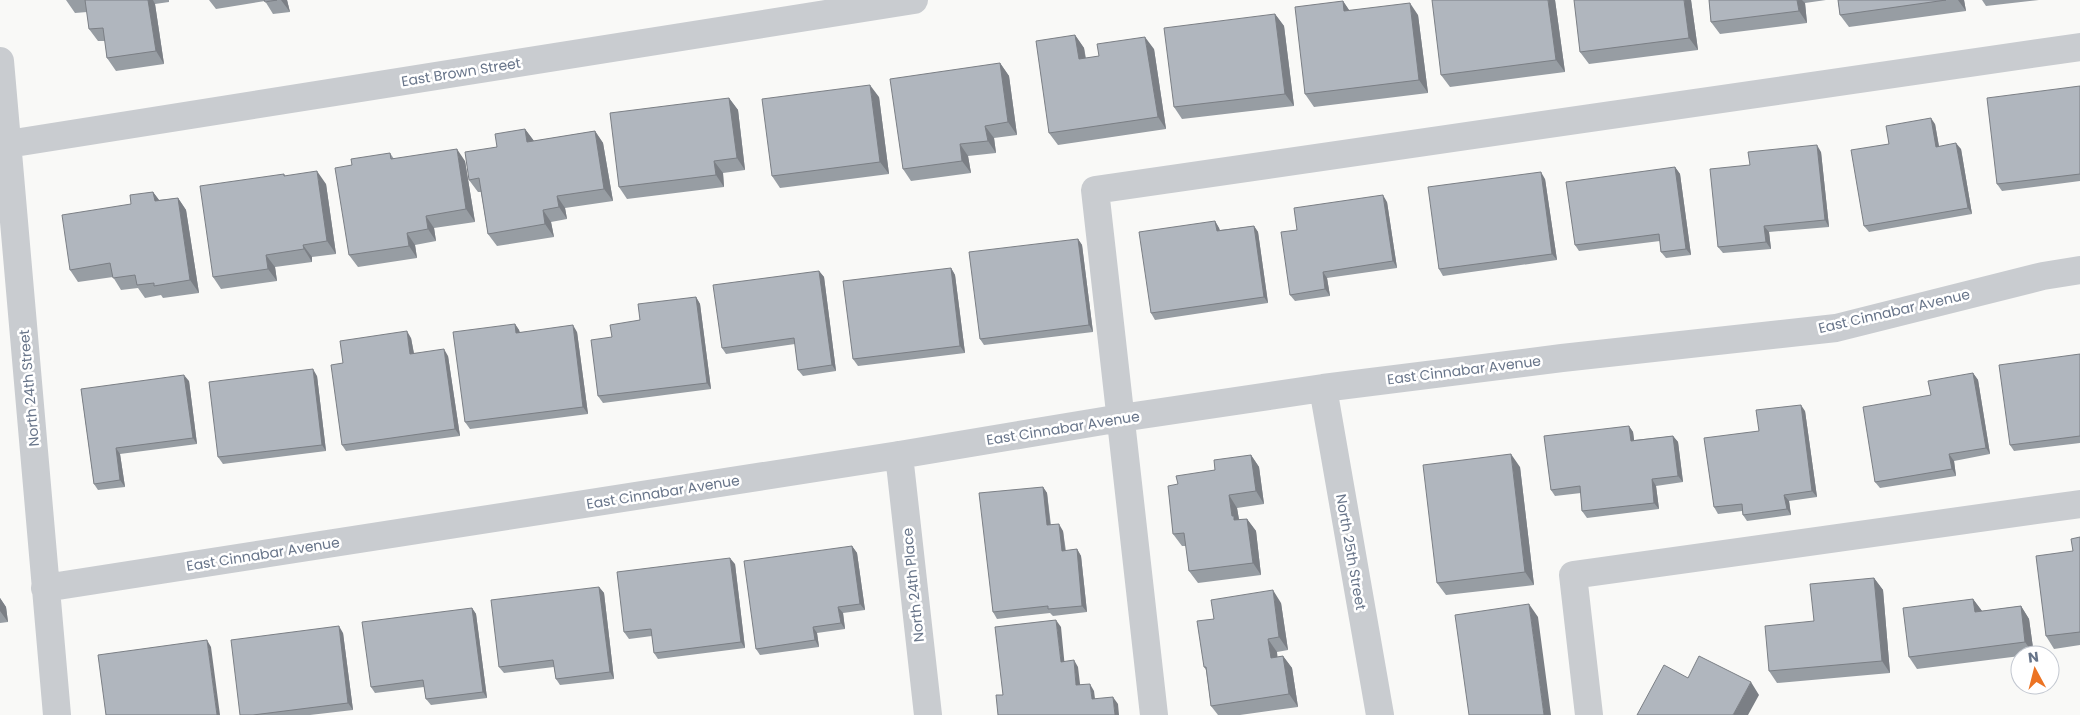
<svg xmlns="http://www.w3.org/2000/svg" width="2080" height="715" font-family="Poppins,sans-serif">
<rect width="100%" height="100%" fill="#f9f9f7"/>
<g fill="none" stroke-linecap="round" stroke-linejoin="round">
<path stroke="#c9ccd0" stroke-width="28" d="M0,61L57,715
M8,144L914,0
M1323,388L1380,715
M899,455L928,715
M45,588L899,455L1121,418L1323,388L1562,358L1836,328L2043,276L2080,270
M1154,715L1095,190L2080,47
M1589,715L1573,575L2080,504"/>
</g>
<path fill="#979da3" d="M66,0H169V2L155,4L164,64L116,71L107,58L105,41H98L89,29L87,12L75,13Z
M209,0H287L290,12L273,14L265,1L216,9Z
M1555,0L1565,72L1450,87L1441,75Z
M1691,0L1698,50L1589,64L1580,52Z
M1709,0H1826L1805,3L1807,23L1720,34L1711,22Z
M1838,0H1964L1966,11L1849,27L1840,15Z
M1982,0H2039L1986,6Z
M1343,1L1349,10L1418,15L1428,93L1314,107L1305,94Z
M1275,14L1284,26L1294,106L1182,119L1174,107Z
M1075,35L1084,48L1086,58L1154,49L1166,129L1058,145L1049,133Z
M1000,63L1009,76L1017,135L994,138L996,153L968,156L971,173L911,181L903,169Z
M2080,86V181L2002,191L1997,184Z
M879,97L889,174L780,188L772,176Z
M729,98L738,110L745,170L723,173L724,187L627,199L619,187Z
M1935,124L1939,146L1961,149L1972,214L1869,232L1864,226L1889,144Z
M525,129L534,141L595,131L603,143L613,201L565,208L567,219L551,222L554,237L497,246L488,234L481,192H478L469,180L497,147Z
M1821,152L1829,227L1769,232L1771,249L1723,253L1718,247L1750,165Z
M390,153L394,159L465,161L475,222L434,228L436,241L415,245L417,258L358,267L349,255L352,165Z
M1675,167L1680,174L1691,255L1666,258L1661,252L1660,241L1579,251L1575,245Z
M284,174L285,176L326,184L336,254L312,257V262L275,267L277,281L221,289L213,277Z
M1545,179L1557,260L1443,276L1439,269Z
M153,192L159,200L178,198L186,210L199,293L163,298L161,295L145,298L138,288L121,290L113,277L78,282L70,270L131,204Z
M1387,202L1397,268L1327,278L1330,296L1295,301L1290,295L1297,230Z
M1215,221L1219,228L1220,230L1254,226L1258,232L1268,303L1155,320L1151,313Z
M1078,239L1082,245L1093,332L984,345L980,339Z
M951,268L955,275L965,353L858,366L853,359Z
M819,271L824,277L836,371L803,376L798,370L795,344L726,354L722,348Z
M696,297L700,304L711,389L603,403L598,396L640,320Z
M515,324L519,330L520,332H577L588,414L470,429L465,422Z
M411,338L414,353L448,356L460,436L346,451L342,445L343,363Z
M2080,354V443L2014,451L2010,445Z
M1973,373L1978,380L1990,454L1954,461L1956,476L1880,488L1875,482L1931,395Z
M317,376L326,451L223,464L218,457Z
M189,381L197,444L120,454L125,487L98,490L94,484L81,389Z
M1805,411L1817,497L1789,501L1791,515L1747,521L1743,515L1742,511L1718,514L1714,507L1759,431Z
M1629,426L1633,432L1634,440L1673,436L1678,442L1683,482L1656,486L1659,509L1587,518L1582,511L1581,493L1555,496L1551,490Z
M1251,455L1259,467L1264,504L1237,508L1239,520L1247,519L1256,531L1261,575L1198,583L1189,571L1186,546H1182L1173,534L1178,484L1215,470Z
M1520,467L1534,585L1446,595L1437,583Z
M1043,487L1047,493L1051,525L1063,531L1066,551L1077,549L1081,556L1087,612L1053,616L1050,613L997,619L993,612Z
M2080,537V645L2054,649L2046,636L2073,551Z
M852,546L857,553L865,610L843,613L845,629L817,633L819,647L760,655L756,649Z
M735,564L745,648L658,659L654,653L652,636L629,639L624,632Z
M1874,578L1883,590L1890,673L1777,683L1769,671L1814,621Z
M599,587L604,593L614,679L560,685L556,679L554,667L504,673L499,667Z
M0,598L6,607L8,622L0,623Z
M1973,599L1982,611L2021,606L2029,619L2034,655H2020V656L1917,669L1909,657Z
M1281,603L1288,650L1277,652V657L1283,656L1292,668L1298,707L1240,715H1218L1211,706L1206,670L1204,667L1214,619Z
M472,608L476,614L487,698L431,705L426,699L424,687L375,693L371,687Z
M343,633L353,710L310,715H240Z"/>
<path fill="#7b7f85" d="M148,0H153L155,4L164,64L156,51Z
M281,0H287L290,12Z
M1548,0H1555L1565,72L1556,60Z
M1684,0H1691L1698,50L1689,38Z
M1797,0H1802L1805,3L1807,23L1799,11Z
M1958,0H1964L1966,11Z
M1343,1L1351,13L1344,11Z
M1410,3L1418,15L1428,93L1419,80Z
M1275,14L1284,26L1294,106L1285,94Z
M1075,35L1084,48L1087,71L1079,59Z
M1145,37L1154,49L1166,129L1158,117Z
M1000,63L1009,76L1017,135L1008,122Z
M870,85L879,97L889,174L880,162Z
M729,98L738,110L745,170L737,158Z
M1931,118L1935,124L1940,153L1936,147Z
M985,126L994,138L996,153L988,141Z
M525,129L534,141L527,142Z
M595,131L603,143L613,201L604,189Z
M1956,143L1961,149L1972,214L1968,208Z
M960,144L968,156L971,173L962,161Z
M1817,145L1821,152L1829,227L1825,220Z
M457,149L465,161L475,222L466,209Z
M714,161L723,173L724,187L716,175Z
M1675,167L1680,174L1691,255L1686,249Z
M317,171L326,184L336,254L327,241Z
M1541,172L1545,179L1557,260L1552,254Z
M153,192L162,204L155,201Z
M1383,195L1387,202L1397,268L1393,261Z
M557,196L565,208L567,219L559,207Z
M178,198L186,210L199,293L190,280Z
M543,210L551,222L554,237L545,224Z
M426,216L434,228L436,241L428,229Z
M1215,221L1219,228L1221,237L1217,231Z
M1254,226L1258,232L1268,303L1264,297Z
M1764,226L1769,232L1771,249L1766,242Z
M407,233L415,245L417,258L409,246Z
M1078,239L1082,245L1093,332L1089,325Z
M303,245L312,257V262L304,249Z
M266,255L275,267L277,281L268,269Z
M951,268L955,275L965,353L960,346Z
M819,271L824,277L836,371L832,365Z
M1323,272L1327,278L1330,296L1325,289Z
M696,297L700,304L711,389L707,383Z
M515,324L519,330L520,339L516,333Z
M573,325L577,332L588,414L583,407Z
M407,331L411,338L415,360L410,354Z
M444,349L448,356L460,436L455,429Z
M313,369L317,376L326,451L322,445Z
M1973,373L1978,380L1990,454L1986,448Z
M184,375L189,381L197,444L193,438Z
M1801,405L1805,411L1817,497L1812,491Z
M1629,426L1633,432L1635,447L1631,441Z
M1673,436L1678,442L1683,482L1678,476Z
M116,448L120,454L125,487L120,480Z
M1511,454L1520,467L1534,585L1525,572Z
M1949,454L1954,461L1956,476L1952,469Z
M1251,455L1259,467L1264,504L1256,491Z
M1652,479L1656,486L1659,509L1654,503Z
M1043,487L1047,493L1051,532L1047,525Z
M1229,495L1237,508L1240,525L1234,520L1232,516Z
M1784,495L1789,501L1791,515L1787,509Z
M1247,519L1256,531L1261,575L1253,563Z
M1059,524L1063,531L1066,558L1062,551Z
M852,546L857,553L865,610L860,604Z
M1077,549L1081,556L1087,612L1082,606Z
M730,558L735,564L745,648L741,642Z
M1874,578L1883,590L1890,673L1882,661Z
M599,587L604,593L614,679L610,672Z
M1273,590L1281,603L1288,650L1279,637Z
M0,598L6,607L8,622L0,611Z
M1973,599L1982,611L1975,612Z
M1529,604L1538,617L1551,715H1544Z
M2021,606L2029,619L2034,655L2025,642Z
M838,607L843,613L845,629L841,623Z
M472,608L476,614L487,698L483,692Z
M1056,620L1061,627L1065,668L1061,662Z
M339,626L343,633L353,710L348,703Z
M813,627L817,633L819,647L815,640Z
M1268,639L1277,652L1279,670L1271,658Z
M207,640L211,647L220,715H217Z
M1283,656L1292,668L1298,707L1289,694Z
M1074,660L1078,667L1081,692L1076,685Z
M1751,682L1759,695L1748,715H1733Z
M1090,684L1094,691L1096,706L1092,699Z
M1113,697L1118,704L1119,715H1115Z"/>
<path fill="#b0b6be" stroke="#7b7f85" d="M85,0H148L156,51L107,58L103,28L89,29Z
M264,0H277L265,2Z
M1432,0H1548L1556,60L1441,75Z
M1574,0H1684L1689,38L1580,52Z
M1709,0H1797L1799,11L1711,22Z
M1838,0H1946L1840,15Z
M1343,1L1344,11L1410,3L1419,80L1305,94L1295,7Z
M1275,14L1285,94L1174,107L1164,28Z
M1075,35L1079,59L1099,56L1097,44L1145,37L1158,117L1049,133L1036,41Z
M1000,63L1008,122L985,126L988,141L960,144L962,161L903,169L890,79Z
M870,85L880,162L772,176L762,99Z
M2080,86V174L1997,184L1987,98Z
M729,98L737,158L714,161L716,175L619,187L610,113Z
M1931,118L1936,147L1956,143L1968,208L1864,226L1851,150L1889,144L1886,126Z
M525,129L527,142L595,131L604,189L557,196L559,207L543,210L545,224L488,234L479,178L469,180L465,152L497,147L495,134Z
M1817,145L1825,220L1764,226L1766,242L1718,247L1710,169L1750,165L1748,152Z
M457,149L466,209L426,216L428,229L407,233L409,246L349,255L335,168L352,165L351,159L390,153L391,159Z
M1675,167L1686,249L1661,252L1659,234L1575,245L1566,182Z
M317,171L327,241L303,245L304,249L266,255L268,269L213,277L200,186L284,174V176Z
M1541,172L1552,254L1439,269L1428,187Z
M153,192L155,201L178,198L190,280L154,286V283L137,285L135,275L113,278L110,263L70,270L62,215L131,204L130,195Z
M1383,195L1393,261L1323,272L1325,289L1290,295L1281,232L1297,230L1294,208Z
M1215,221L1217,231L1254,226L1264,297L1151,313L1139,232Z
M1078,239L1089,325L980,339L969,252Z
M951,268L960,346L853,359L843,281Z
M819,271L832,365L798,370L794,338L722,348L713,285Z
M696,297L707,383L598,396L591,340L612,337L610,325L640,320L638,304Z
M515,324L516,333L573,325L583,407L465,422L453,332Z
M407,331L410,354L444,349L455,429L342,445L331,365L343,363L340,341Z
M2080,354V436L2010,445L1999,365Z
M313,369L322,445L218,457L209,382Z
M1973,373L1986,448L1949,454L1952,469L1875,482L1863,407L1931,395L1928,381Z
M184,375L193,438L116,448L120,480L94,484L81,389Z
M1801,405L1812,491L1784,495L1787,509L1743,515L1742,504L1714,507L1704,438L1759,431L1756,410Z
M1629,426L1631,441L1673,436L1678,476L1652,479L1654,503L1582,511L1580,486L1551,490L1544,436Z
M1511,454L1525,572L1437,583L1423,465Z
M1251,455L1256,491L1229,495L1232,516H1234V520L1247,519L1253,563L1189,571L1184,533L1173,534L1168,486L1178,484L1176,476L1215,470L1214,460Z
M1043,487L1047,525L1059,524L1062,551L1077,549L1082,606L1048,609V606L993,612L979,493Z
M2080,537V632L2046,636L2036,556L2073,551L2071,539Z
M852,546L860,604L838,607L841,623L813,627L815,640L756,649L744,561Z
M730,558L741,642L654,653L651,629L624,632L617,572Z
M1874,578L1882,661L1769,671L1765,626L1814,621L1810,584Z
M599,587L610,672L556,679L553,660L499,667L491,600Z
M1273,590L1279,637L1268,639L1271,658L1283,656L1289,694L1211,706L1206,667H1204L1197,621L1214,619L1211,600Z
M1973,599L1975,612L2021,606L2025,642L1909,657L1903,608Z
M1529,604L1544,715H1469L1455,615Z
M472,608L483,692L426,699L423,680L371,687L362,622Z
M1056,620L1061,662L1074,660L1076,685L1090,684L1092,699L1113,697L1115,715H998L996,695H1003L995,627Z
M339,626L348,703L253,715H240L231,640Z
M207,640L217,715H106L98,655Z
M1699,656L1751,682L1733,715H1637L1664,665L1688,678Z"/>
<g text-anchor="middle" stroke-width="5" stroke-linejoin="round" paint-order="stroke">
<g font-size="14" fill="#677489" stroke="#fff">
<text transform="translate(461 72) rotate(-9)" y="5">East Brown Street</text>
<text transform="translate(1894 311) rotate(-13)" y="5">East Cinnabar Avenue</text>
<text transform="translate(1464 370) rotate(-7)" y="5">East Cinnabar Avenue</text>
<text transform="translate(29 388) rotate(-95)" y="5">North 24th Street</text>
<text transform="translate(1063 428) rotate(-9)" y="5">East Cinnabar Avenue</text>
<text transform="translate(663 492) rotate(-9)" y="5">East Cinnabar Avenue</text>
<text transform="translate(1351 552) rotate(80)" y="5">North 25th Street</text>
<text transform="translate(263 554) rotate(-9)" y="5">East Cinnabar Avenue</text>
<text transform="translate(913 585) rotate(-96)" y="5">North 24th Place</text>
</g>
</g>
<g transform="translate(2035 670) rotate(353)"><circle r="24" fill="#ffffff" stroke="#c2c7d0"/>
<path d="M0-4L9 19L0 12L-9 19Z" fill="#ec7323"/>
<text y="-8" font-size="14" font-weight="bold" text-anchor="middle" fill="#677489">N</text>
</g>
</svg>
